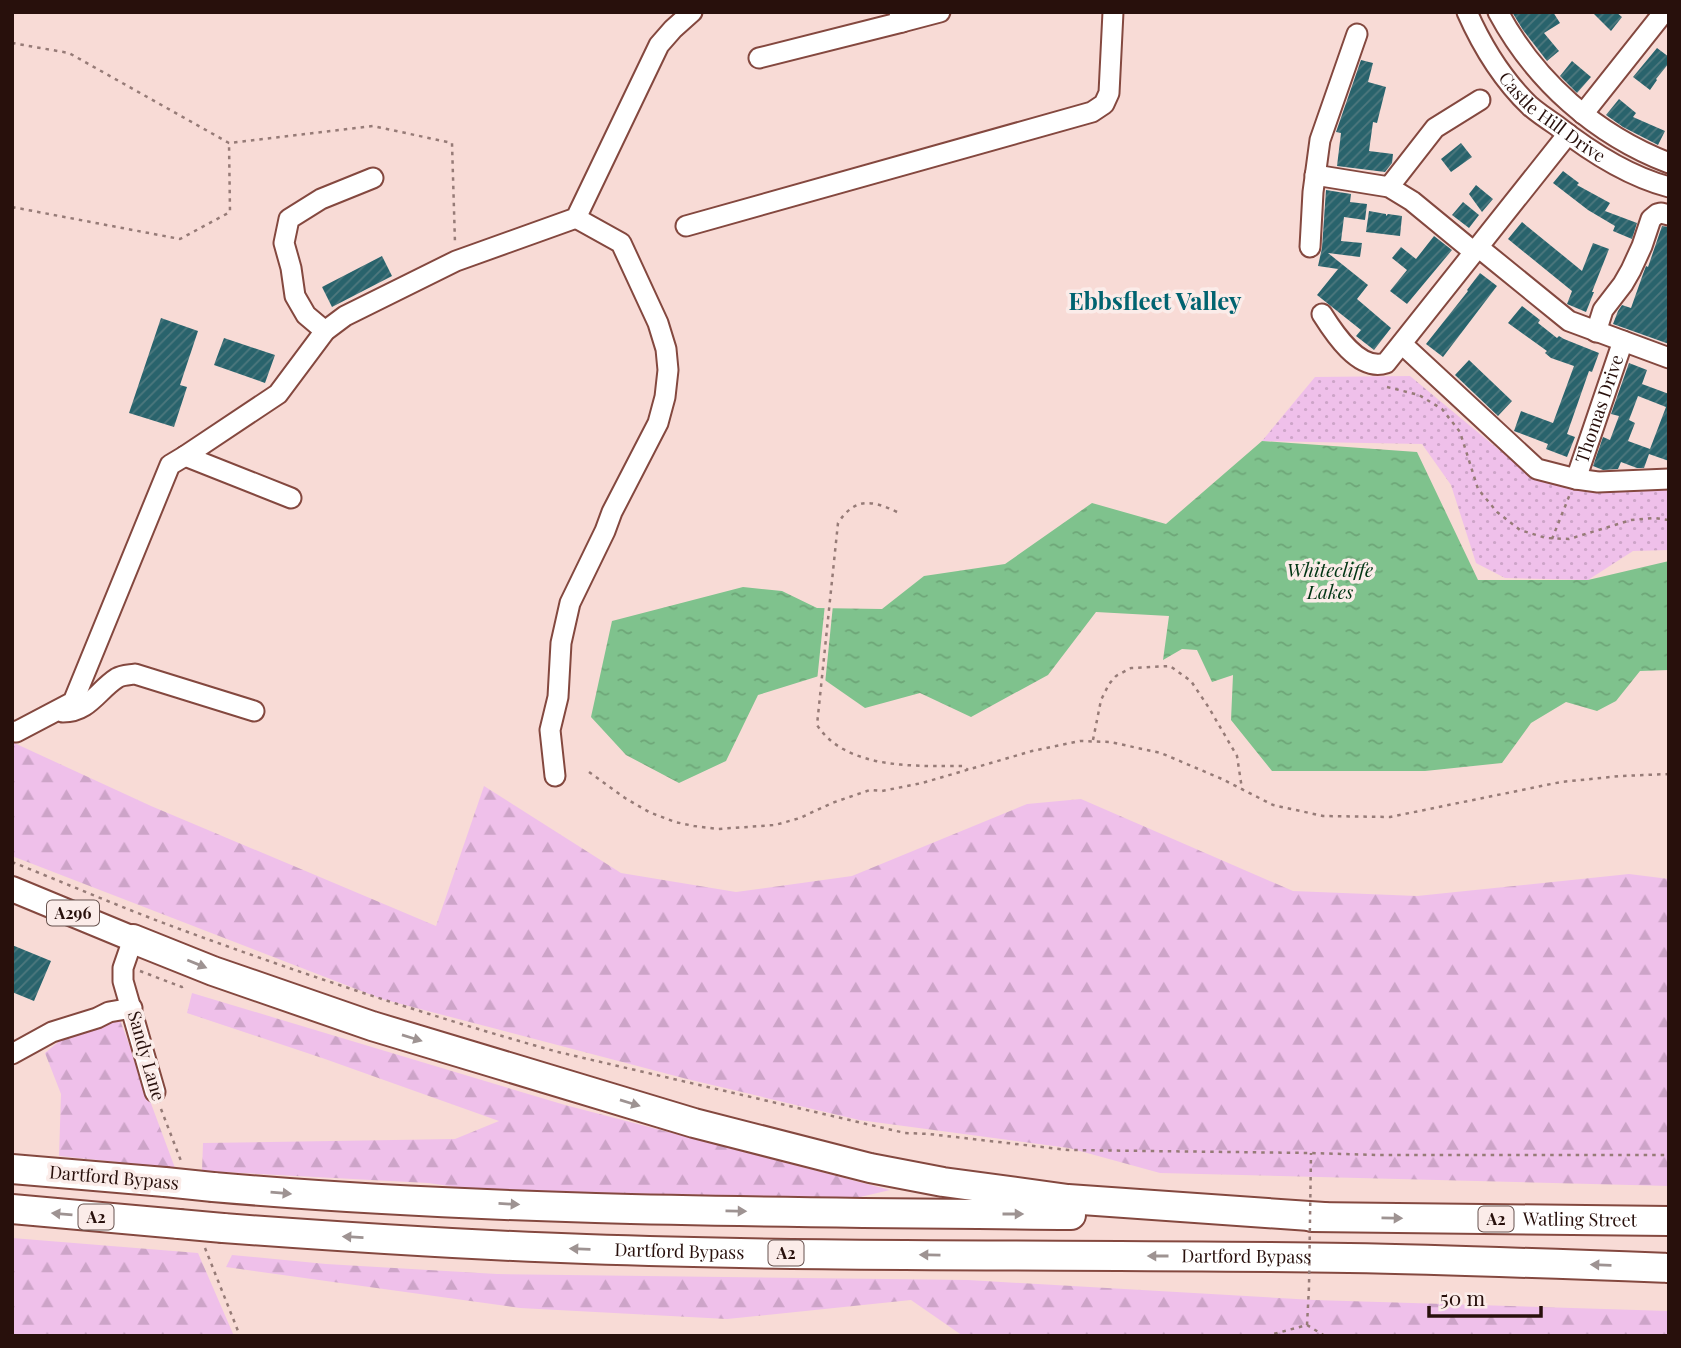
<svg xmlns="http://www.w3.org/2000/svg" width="1681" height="1348" font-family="'Playfair Display',serif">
<defs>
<pattern id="forest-firs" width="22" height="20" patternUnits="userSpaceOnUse" patternTransform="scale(1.75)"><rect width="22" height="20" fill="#efc0ea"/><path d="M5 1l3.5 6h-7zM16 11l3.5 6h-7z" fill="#cda4c8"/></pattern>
<pattern id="park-dots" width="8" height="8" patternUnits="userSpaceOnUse" patternTransform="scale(1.75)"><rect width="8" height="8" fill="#efc0ea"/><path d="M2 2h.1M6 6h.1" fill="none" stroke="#cda4c8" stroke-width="1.8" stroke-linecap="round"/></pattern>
<pattern id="water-ripples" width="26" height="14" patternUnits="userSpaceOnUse" patternTransform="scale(1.75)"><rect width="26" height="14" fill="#7fc28d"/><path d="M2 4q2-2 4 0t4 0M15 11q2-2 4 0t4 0" fill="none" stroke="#6ea678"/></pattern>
<pattern id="building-hatch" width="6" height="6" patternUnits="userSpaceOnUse" patternTransform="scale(1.75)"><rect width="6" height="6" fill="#29636c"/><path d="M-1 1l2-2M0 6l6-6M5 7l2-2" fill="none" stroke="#4e787e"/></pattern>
</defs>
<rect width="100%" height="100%" fill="#f8dbd6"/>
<path fill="url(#forest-firs)" d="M12,742L151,806L436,926L484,786L621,873L736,892L852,876L1027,804L1081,799L1293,891L1417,896L1629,874L1669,879V1186L1160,1173L1069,1148L859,1120L687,1079L382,999L12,856Z
M192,993L565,1105L890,1190L856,1198L751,1196L554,1192L464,1188L428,1183L202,1171L203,1143L455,1139L499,1121L325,1059L187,1013Z
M120,1020L175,1168L59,1156L61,1094L45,1053L68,1034Z
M12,1238L198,1253L234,1336H12Z
M232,1255L326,1264L497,1274L968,1280L1314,1300L1669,1311V1336H963L911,1300L727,1319L520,1308L226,1267Z"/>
<path fill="url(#park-dots)" d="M1410,376L1533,478L1578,489L1669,488V550L1633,551L1588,580L1505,578L1476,563L1451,485L1422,444L1262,441L1315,377Z"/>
<path fill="url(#water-ripples)" d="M1262,441L1417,452L1478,580H1588L1669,561V670L1640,671L1616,701L1597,711L1566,702L1531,723L1502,763L1425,771H1272L1231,720L1233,675L1212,682L1197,650L1182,649L1163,660L1169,616L1096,612L1048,675L971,717L920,693L865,708L819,676L758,695L726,761L679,783L626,755L591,717L612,621L743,587L782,591L817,608L882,609L924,576L1005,564L1092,503L1166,524Z"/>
<path fill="#f8dbd6" d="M825,604L833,605L825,684L819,680L817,681Z"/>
<path fill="url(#building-hatch)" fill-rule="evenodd" d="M1512,12H1553L1560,23L1544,33L1559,51L1547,61L1523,30Z
M1592,12H1616L1622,17L1611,31Z
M1657,48L1669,57V63L1656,79L1657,80L1650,90L1633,77Z
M1361,60L1373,63L1368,82L1386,87L1377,123L1373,122L1369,151L1393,154L1392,163L1385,172L1337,166L1341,133L1336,132Z
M1572,61L1591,77L1577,93L1560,76Z
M1619,99L1636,113L1633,117L1665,131L1658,145L1623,127L1606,115Z
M1461,143L1472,157L1451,172L1441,159Z
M1563,171L1579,183L1577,185L1610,203L1605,211L1637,223L1632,239L1613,231L1615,226L1588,210L1553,183Z
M1476,185L1493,199L1482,212L1469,194Z
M1326,190L1351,194L1350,202L1367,204L1365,220L1344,217L1341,241L1362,243L1360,257L1328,253L1368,285L1357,299L1391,328L1374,350L1356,336L1361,330L1317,295L1338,269L1318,266L1322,248Z
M1463,202L1479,215L1469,228L1452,215Z
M1369,211L1386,214V216L1388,214L1402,216L1400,236L1366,232Z
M1522,222L1582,271L1593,243L1609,249L1592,292H1594L1586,312L1567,304L1572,291L1508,239Z
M1662,226L1669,227V344L1613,324L1618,311L1622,305L1631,308L1643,274L1646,266L1648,267Z
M1434,236L1452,250L1407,304L1390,291L1407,270L1392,258L1401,247L1416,259Z
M382,256L392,276L332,307L322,287Z
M1480,273L1497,286L1443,357L1426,344L1468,291L1467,290Z
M1522,306L1540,320L1538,323L1557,338L1559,336L1564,339L1599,353L1592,372L1589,371L1567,434L1575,437L1567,457L1546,449L1548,444L1514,431L1521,411L1553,423L1574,366L1551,358L1545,353L1547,351L1508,323Z
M161,318L198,331L180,385L187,387L174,427L129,413Z
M224,338L275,355L265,383L214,365Z
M1469,360L1512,401L1498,416L1455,375Z
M1629,363L1647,370L1642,384L1669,394V461L1649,454L1644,468H1637L1621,462L1618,469L1603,470L1593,466L1603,437L1610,440L1619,416L1611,414ZM1638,396L1666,407L1650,449L1628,441L1635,423L1629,420Z
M12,945L51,961L34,1001L12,992Z"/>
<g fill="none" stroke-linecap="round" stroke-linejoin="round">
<defs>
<g id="minor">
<path d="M899,12L902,22L940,12"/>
<path id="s1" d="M1467,12C1482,46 1503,80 1530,106C1538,113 1547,119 1556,125C1589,151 1627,176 1669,187"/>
<path d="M1498,12C1535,81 1596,135 1669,163"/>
<path d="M759,58L902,22"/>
<path d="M1583,114L1664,12"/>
<path d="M1315,175L1389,187L1412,201L1474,252"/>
<path d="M1389,187L1435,128L1480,100"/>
<path d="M686,226L1092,112L1104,104L1109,93L1113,12"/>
<path d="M1310,247L1313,192L1320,140L1357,34"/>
<path d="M1478,247L1569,321L1669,358"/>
<path d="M1322,314C1334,333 1359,372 1386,363L1568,134"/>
<path d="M325,331L306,315L295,296L291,268L284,243L289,219L321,199L373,178"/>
<path d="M1596,332L1603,310L1623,284L1631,270L1642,246L1651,219L1657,214L1661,213L1669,215"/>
<path d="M1402,344L1537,469L1576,479L1598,482L1669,479"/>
<path d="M185,456L291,498"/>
<path id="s2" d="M1576,479L1623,341"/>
<path d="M63,712C89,712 98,690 117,678C122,675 129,675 135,674L254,711"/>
<path d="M12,731L16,732L73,702L170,465L185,456L278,394L325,331L345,316L456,261L576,218L659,45L673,29L692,12"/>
<path d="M555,776L550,730L558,697L561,643L570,603L605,531L612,512L658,423L665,397L668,370L666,349L658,323L621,243L576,218"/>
<path d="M133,939L123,968V981L155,1092"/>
<path d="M12,1054L52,1032L97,1018L109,1012L132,1008"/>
</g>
<path id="major" d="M12,889L133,939"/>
<g id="highway">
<path d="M133,939L213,971L372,1026L694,1123L870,1168L943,1182L1068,1199L1324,1217"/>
<path d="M12,1169L165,1182"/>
<path d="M213,1187C498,1212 785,1212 1071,1215"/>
<path d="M12,1209L179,1224"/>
<path id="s3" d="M1312,1217L1669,1221"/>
<path id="s4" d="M223,1228C344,1237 465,1245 586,1249C840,1258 1095,1254 1349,1258C1456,1260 1562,1264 1669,1268"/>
</g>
</defs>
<use href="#minor" stroke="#84483f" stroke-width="23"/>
<use href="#major" stroke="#84483f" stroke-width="28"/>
<use href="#highway" stroke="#84483f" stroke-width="32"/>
<path stroke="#967b77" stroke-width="2.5" stroke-dasharray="3.5 5" stroke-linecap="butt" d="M12,43L69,53L229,143L373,126L452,143L455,243
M12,207L180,239L230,212L229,143
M1387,387L1419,395L1442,409L1460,432L1478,489L1497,512L1520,530L1546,538L1569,539L1631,520L1654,518L1669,520
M897,512C872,500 855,497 838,523L817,725C846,770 917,766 963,766L968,770
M1552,539L1570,494
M1093,740L1101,700L1109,684L1116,676L1131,668L1170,666L1191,681L1209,708L1237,756L1242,789
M589,772L625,798L649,812L675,822L694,826L718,829L775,825L800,818L832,803L870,790L882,791L922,783L1032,751L1080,741L1110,742L1161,753L1222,779L1273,805L1323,816L1390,817L1561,782L1620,776L1669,774
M12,862C70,885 127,910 185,931C308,976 432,1017 558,1052L905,1133L929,1134L1068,1150L1311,1153L1379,1155H1669
M140,971L182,987L186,985
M161,1109L181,1161
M205,1248L240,1336
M1266,1336L1307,1325L1325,1336"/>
<use href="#minor" stroke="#fff" stroke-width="19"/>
<use href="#major" stroke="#fff" stroke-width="24"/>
<use href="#highway" stroke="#fff" stroke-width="28"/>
<defs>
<path id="highway-bridge" d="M165,1182L213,1187
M179,1224L223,1228"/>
</defs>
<use href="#highway-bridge" stroke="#84483f" stroke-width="32" stroke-linecap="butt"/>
<path stroke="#967b77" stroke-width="2.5" stroke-dasharray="3.5 5" stroke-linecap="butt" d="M1307,1325L1309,1287L1311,1153"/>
<use href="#highway-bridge" stroke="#fff" stroke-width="28"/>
</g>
<defs><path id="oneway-solid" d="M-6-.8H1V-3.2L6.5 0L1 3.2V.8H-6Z" transform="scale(1.75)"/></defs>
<g fill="#9e9392">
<use href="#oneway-solid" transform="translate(197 964) rotate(22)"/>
<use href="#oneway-solid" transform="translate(412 1038) rotate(17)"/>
<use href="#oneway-solid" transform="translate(630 1103) rotate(17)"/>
<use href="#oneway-solid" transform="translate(281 1193) rotate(5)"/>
<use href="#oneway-solid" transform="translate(509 1204) rotate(3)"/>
<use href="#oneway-solid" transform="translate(736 1211) rotate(1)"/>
<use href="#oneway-solid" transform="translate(62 1214) rotate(-175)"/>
<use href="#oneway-solid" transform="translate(1013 1214)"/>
<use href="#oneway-solid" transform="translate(1392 1218) rotate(1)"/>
<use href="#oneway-solid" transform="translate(353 1237) rotate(-177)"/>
<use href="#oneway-solid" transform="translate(580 1249) rotate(-178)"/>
<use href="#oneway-solid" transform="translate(930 1255) rotate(-179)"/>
<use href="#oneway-solid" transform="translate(1158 1256) rotate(-180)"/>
<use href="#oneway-solid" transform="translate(1601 1265) rotate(-178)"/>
</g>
<g text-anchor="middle" stroke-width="7" stroke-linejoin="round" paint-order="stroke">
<g fill="#fbece9" stroke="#67524e" stroke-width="2">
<rect x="47" y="900.5" width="52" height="25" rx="5"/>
<rect x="78.5" y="1204.5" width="35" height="25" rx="5"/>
<rect x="1478.5" y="1206.5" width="35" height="25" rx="5"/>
<rect x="768.5" y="1240.5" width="35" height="25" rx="5"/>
</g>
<g font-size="16" font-weight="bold" fill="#28100c">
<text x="73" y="919">A296</text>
<text x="96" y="1223">A2</text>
<text x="1496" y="1225">A2</text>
<text x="786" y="1259">A2</text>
</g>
<g font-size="18" fill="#28100c" stroke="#fbece9">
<text dy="6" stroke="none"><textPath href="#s1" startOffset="138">Castle Hill Drive</textPath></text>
<text dy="6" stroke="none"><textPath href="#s2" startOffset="74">Thomas Drive</textPath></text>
<text transform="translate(146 1056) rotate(74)" y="6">Sandy Lane</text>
<text transform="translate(114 1178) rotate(5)" y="6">Dartford Bypass</text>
<text dy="6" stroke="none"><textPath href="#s3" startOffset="268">Watling Street</textPath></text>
<text dy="6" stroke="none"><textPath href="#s4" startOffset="457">Dartford Bypass</textPath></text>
<text dy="6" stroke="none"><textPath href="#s4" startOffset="1024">Dartford Bypass</textPath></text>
</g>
<g font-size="19" font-style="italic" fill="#003413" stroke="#fbece9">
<text x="1330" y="577">Whitecliffe<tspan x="1330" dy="22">Lakes</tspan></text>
</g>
<g font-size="24" font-weight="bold" fill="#006370" stroke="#fbece9">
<text x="1155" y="310">Ebbsfleet Valley</text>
</g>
</g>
<rect width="1681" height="1348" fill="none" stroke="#28100c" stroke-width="28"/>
<path d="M1429 1306v10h112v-10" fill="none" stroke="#28100c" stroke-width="3.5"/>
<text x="1440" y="1306" font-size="21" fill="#28100c" stroke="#fbece9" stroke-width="5" paint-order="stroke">50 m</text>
</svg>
